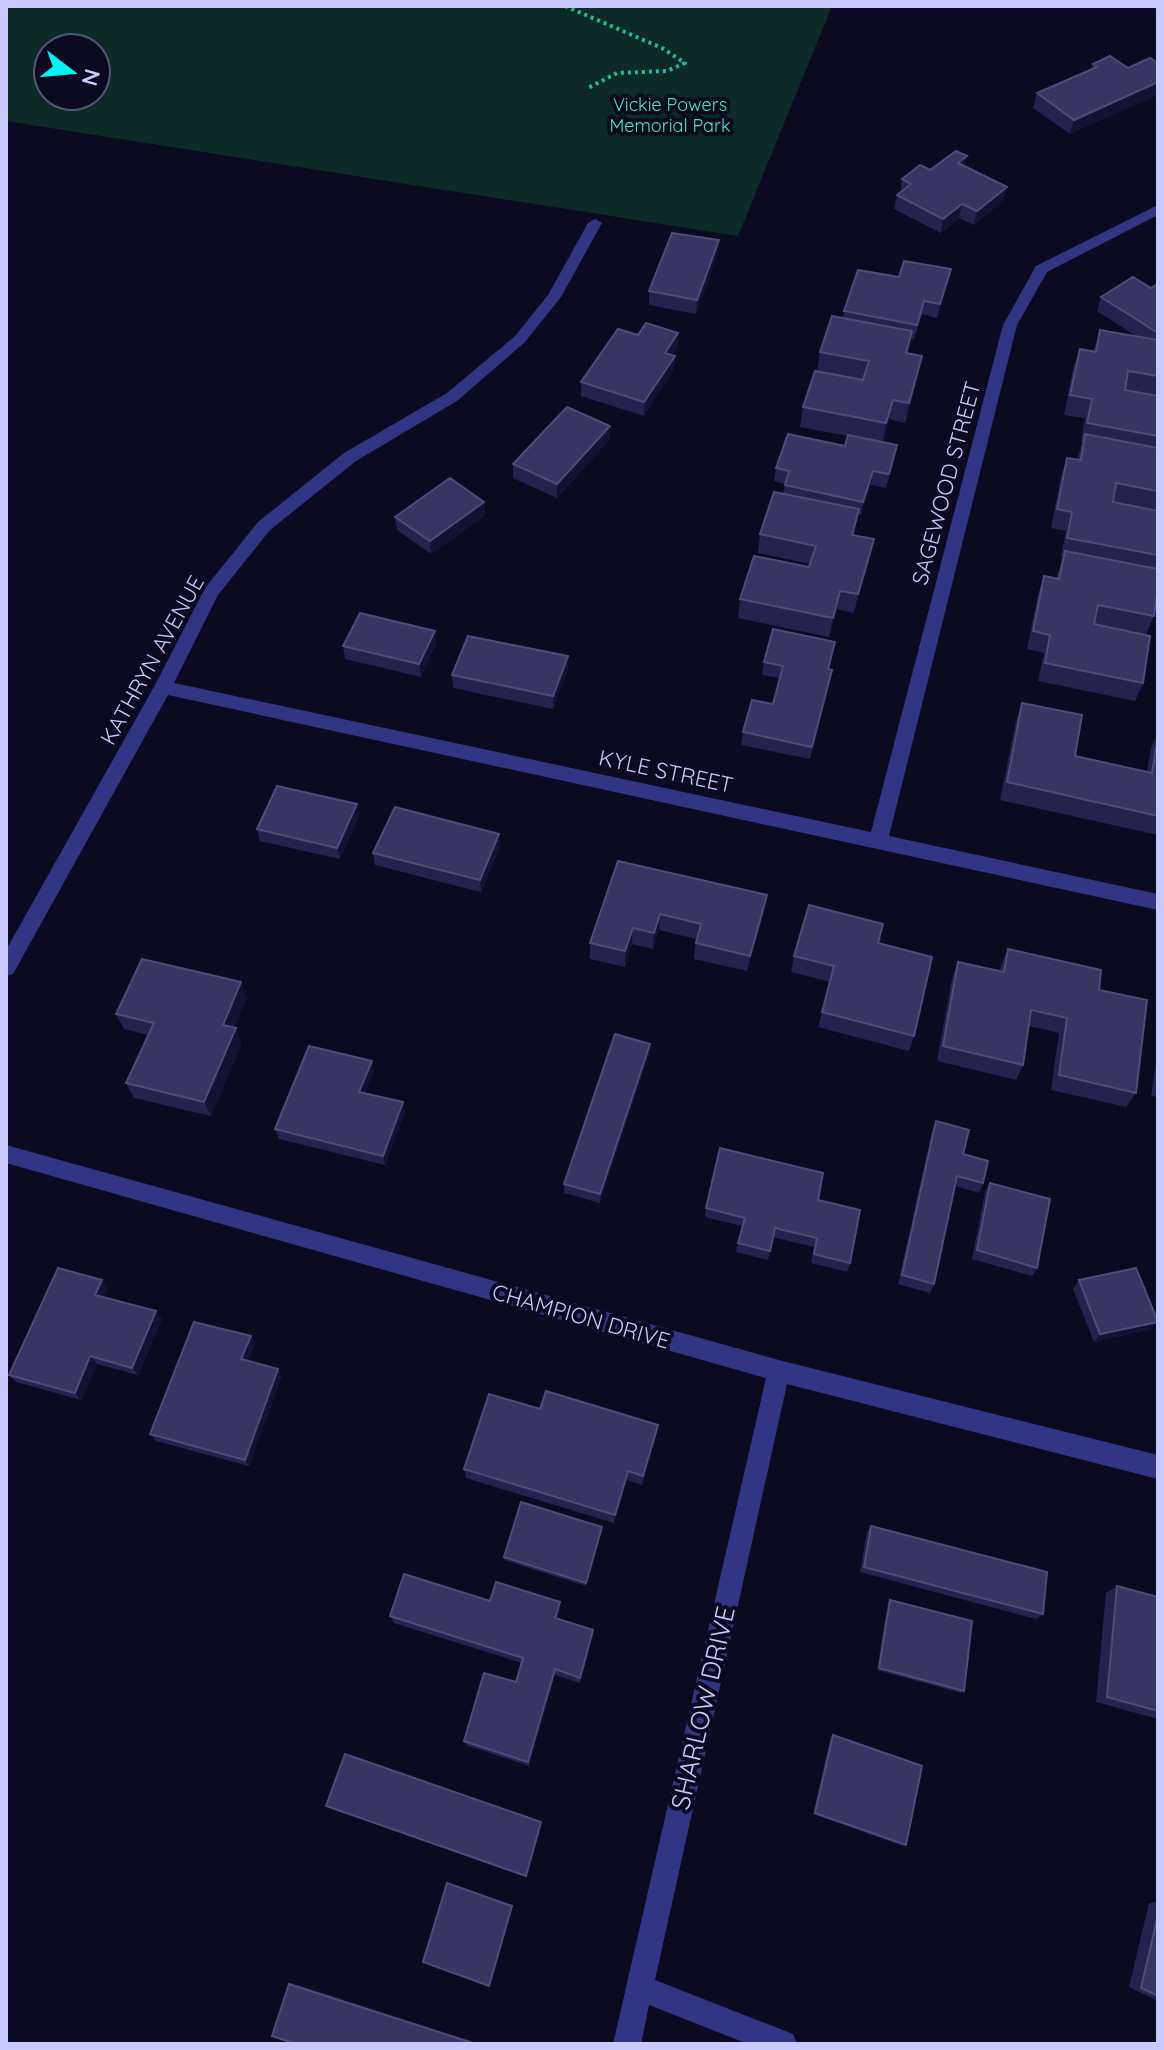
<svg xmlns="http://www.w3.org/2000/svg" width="1164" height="2050" font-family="Quicksand,sans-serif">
<rect width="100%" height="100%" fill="#0c0a20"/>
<path fill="#0d2a27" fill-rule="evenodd" d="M6,6H832L738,236L6,121ZM48,48H96V96H48Z"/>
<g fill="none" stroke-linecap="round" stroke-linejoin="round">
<path stroke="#22bba3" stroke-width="4" stroke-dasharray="3 4" stroke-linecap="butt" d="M565,6L662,48L685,63L667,71L617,73L586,89"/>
<path fill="#313684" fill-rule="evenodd" d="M1158,205V215L1047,272L1017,325L889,836L1158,894V910L168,695L13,974L6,976V950L155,685L205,588L258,522L344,453L447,393L515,336L548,295L588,223L595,219L602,223L561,297L525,342L457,401L356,461L270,530L218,595L174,683L871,832L1003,325L1036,266Z
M6,1145L779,1360L1158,1455V1479L787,1384L655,1980L793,2034L797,2044H748L649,2005L641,2044H613L766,1378L6,1163Z"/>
</g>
<path fill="#262250" d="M1093,64L1128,68L1070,134L1033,108L1037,93L1091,70Z
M964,166L1007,187L1003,201L974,225L959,218L941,233L894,209L897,195L900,193L902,179L930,170Z
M719,240L718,254L696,314L649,305V291Z
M951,269L937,318L922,314L914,339H911L908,353L918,376L905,423L889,419L883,442L894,459L886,488L871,485L861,515L858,514L854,535L870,558L854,613L837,609L829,637L738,618L740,599L809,567L810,564L758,553L760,534L783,494L785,484L774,481L776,468L845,446L848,436L800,427L803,407L817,372L820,352L843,318L844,311L899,277Z
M1158,284V565L1156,569L1154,616L1146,634L1143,683L1135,701L1038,681L1044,653L1027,649L1038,595L1044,576L1056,579L1063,557L1061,556L1066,531L1051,528L1061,477L1067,458L1077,460L1082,443L1081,442L1085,418L1064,415L1073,369L1080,349L1093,352L1100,330L1136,336L1097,311L1101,297L1151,288Z
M678,333V347L672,355L675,356L674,369L644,416L581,396V382L638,335Z
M610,439L557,498L513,478V464Z
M484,502L485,515L431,554L397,530L395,517Z
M436,644L421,677L345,659L343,646Z
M764,662L829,669V682L810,759L741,745L743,732L773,704L780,678L762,675Z
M568,669L553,709L453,688L452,675Z
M1022,703L1075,756L1147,772L1151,748L1158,733V835L1000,800L1016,721Z
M357,804L359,816L340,859L260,841L257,829Z
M500,846L481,892L375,865L373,853Z
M618,861L767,895L764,912L747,971L694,959L696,939L659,930L653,949L632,944L625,967L590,959V943Z
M878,943L914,1036L909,1051L818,1027L830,982L791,972L794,956Z
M1008,949L1099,990L1136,1093L1126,1107L1051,1090L1059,1033L1029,1026L1023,1065L1016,1080L937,1061L952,978L958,962L1000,972L1001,965Z
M247,998L234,1027L242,1043L211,1116L134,1098L126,1083L148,1035L124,1029L116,1014Z
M650,1044L649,1054L600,1203L564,1193V1184Z
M1158,1049V1097L1151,1096Z
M372,1061L374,1071L365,1093L405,1112L385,1165L279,1139L275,1129Z
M936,1121L963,1154L983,1183L979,1193L955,1186L934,1284L930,1293L898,1284L932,1131Z
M990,1183L1037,1268L1032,1276L972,1259L985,1192Z
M818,1200L850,1263L847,1272L811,1263L814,1247L773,1237L768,1260L736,1252L742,1226L705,1217L706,1208Z
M102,1280L108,1288L103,1297L162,1319L138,1375L97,1364L81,1400L16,1382L9,1375Z
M1079,1280L1151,1329L1094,1342L1073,1289Z
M251,1336L255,1344L248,1361L282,1376L249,1466L156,1441L150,1434Z
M540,1409L658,1425L656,1435L642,1485L627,1480L614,1523L466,1478L464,1469Z
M871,1526L1043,1614L1036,1619L860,1572L867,1532Z
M602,1527L586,1586L504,1560V1557Z
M1117,1586L1158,1597V1719L1096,1702L1106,1593Z
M890,1600L964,1691L961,1693L877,1670L888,1602Z
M490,1601L560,1609L557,1618L593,1630V1636L580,1683L555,1675L529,1766L466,1745L464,1741L516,1682L522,1663L394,1623L390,1616Z
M833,1735L906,1845L903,1846L813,1814L831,1736Z
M326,1806L542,1824L526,1877Z
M1158,1902V2001L1129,1987L1149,1903Z"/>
<path fill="#141135" d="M1158,82V95L1070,134L1074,120Z
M967,156L964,170L958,163Z
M1007,187L1003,201L974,225L977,211Z
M962,204L959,218L941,233L943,219Z
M719,240L718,254L696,314L697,300Z
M951,269L948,283L937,318L940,304Z
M678,333V347L665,366V353Z
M675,356L674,369L644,416V402Z
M922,356L918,376L905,423L909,403Z
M893,400L889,419L882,443L886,423Z
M610,426V439L557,498V484Z
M873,471L871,485L861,515L863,502Z
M484,502L485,515L431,554L430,541Z
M874,539L870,558L854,613L858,594Z
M840,591L837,609L829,637L833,618Z
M435,631L436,644L421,677L419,664Z
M568,656V669L553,709V696Z
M357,804L359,816L340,859L337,848Z
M499,834L500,846L481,892L480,880Z
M767,895L764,912L747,971L750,956Z
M660,914L659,930L653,949L654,933Z
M633,928L632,944L625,967V951Z
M241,982L247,998L229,1040L223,1025Z
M236,1028L242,1043L211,1116L204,1102Z
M650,1044L649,1054L600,1203V1194Z
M372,1061L374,1071L362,1102L359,1092Z
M403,1102L405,1112L385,1165L383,1156Z
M102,1280L108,1288L101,1303L95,1295Z
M156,1311L162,1319L138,1375L132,1368Z
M1158,1322L1151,1329L1094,1342L1100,1334Z
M251,1336L255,1344L246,1366L241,1359Z
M90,1356L97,1364L81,1400L75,1393Z
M278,1369L282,1376L249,1466L245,1460Z
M658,1425L656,1435L642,1485L643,1476Z
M628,1471L627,1480L614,1523L615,1515Z
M593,1630V1636L580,1683V1678Z
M555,1669V1675L529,1766L528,1762Z
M541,1822L542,1824L526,1877V1876Z
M294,1983L482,2044H476L289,1984Z"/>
<path fill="#383463" stroke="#4f4b7b" stroke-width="2" d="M1110,56L1128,68L1150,58L1158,63V82L1074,120L1037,93L1097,67L1093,64Z
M956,151L967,156L958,163L1007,187L977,211L962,204L943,219L897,195L911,184L902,179L920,165L930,170Z
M672,233L719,240L697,300L649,291Z
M904,261L951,269L940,304L924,301L917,325L844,311L858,270L899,277Z
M1133,277L1151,288L1158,284V333L1101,297Z
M832,316L912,331L906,353L922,356L909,403L893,400L886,423L803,407L815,371L863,380L869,361L820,352Z
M646,323L678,333L665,353L675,356L644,402L581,382L618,329L638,335Z
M1100,330L1158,340V376L1128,371L1125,390L1158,396V436L1087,423L1092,399L1070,395L1080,349L1096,352Z
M567,407L610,426L557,484L513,464Z
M788,434L845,446L848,435L897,445L889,474L873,471L863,502L785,485L789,471L776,468Z
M1085,434L1158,448V491L1116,483L1113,502L1158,511V555L1067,538L1072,512L1057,509L1067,458L1081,460Z
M450,478L484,502L430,541L395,517Z
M774,492L859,509L852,535L874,539L858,594L840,591L833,618L740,599L754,556L809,567L816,546L760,534Z
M1065,551L1158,569V586L1154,616L1098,605L1094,624L1150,636L1143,683L1045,663L1050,635L1033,631L1044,576L1059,579Z
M360,613L435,631L419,664L343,646Z
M773,629L835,642L828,669L832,670L812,747L743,732L752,700L773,704L783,666L764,662Z
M468,636L568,656L553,696L452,675Z
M1022,703L1082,715L1075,756L1152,773L1158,737V816L1007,782Z
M277,786L357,804L337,848L257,829Z
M395,807L499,834L480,880L373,853Z
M618,861L767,895L750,956L696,943L701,924L660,914L654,933L633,928L625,951L590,943Z
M809,905L883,924L878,943L932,957L914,1036L822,1012L834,966L794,956Z
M1008,949L1101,970L1099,990L1147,1000L1136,1093L1059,1075L1067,1018L1031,1010L1023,1065L943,1046L958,962L1004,972Z
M142,959L241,982L223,1025L236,1028L204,1102L126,1083L154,1023L116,1014Z
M615,1034L650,1044L600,1194L564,1184Z
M309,1046L372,1061L359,1092L403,1102L383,1156L275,1129Z
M936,1121L969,1130L963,1154L988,1161L983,1183L957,1176L934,1284L902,1275Z
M720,1148L823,1173L818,1200L860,1210L850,1263L814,1254L817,1238L775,1228L770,1251L738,1243L745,1218L706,1208Z
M990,1183L1050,1199L1037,1268L977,1250Z
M58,1268L102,1280L95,1295L156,1311L132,1368L90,1356L75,1393L9,1375Z
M1136,1268L1158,1322L1100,1334L1079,1280Z
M194,1322L251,1336L241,1359L278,1369L245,1460L150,1434Z
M546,1391L658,1425L643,1476L628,1471L615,1515L464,1469L489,1394L540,1409Z
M521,1502L602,1527L586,1583L504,1557Z
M871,1526L1047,1572L1043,1614L864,1567Z
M404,1574L490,1601L496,1582L560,1602L555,1618L593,1630L580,1678L555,1669L528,1762L464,1741L484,1673L516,1682L523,1658L390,1616Z
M1117,1586L1158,1597V1711L1107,1697Z
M890,1600L972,1621L964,1691L879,1668Z
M833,1735L922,1766L906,1845L815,1813Z
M345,1754L541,1822L526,1876L326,1806Z
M447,1883L512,1906L489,1986L423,1962Z
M1158,1915V1996L1141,1988Z
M289,1984L476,2044H296L272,2036Z"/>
<g text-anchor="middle" stroke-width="8" stroke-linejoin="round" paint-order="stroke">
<g font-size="18" fill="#4beab3" stroke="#0c0a20">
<text x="670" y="111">Vickie Powers<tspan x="670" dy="21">Memorial Park</tspan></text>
</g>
<g font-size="22" fill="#cac9ff" stroke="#0c0a20">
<text transform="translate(946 483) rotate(-75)" y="8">SAGEWOOD STREET</text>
<text transform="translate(152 660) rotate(-61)" y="8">KATHRYN AVENUE</text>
<text transform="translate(666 771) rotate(12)" y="8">KYLE STREET</text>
<text transform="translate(581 1316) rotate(16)" y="8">CHAMPION DRIVE</text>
</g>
<g font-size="26" fill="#cac9ff" stroke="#0c0a20">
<text transform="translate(703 1708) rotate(-77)" y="9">SHARLOW DRIVE</text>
</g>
</g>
<rect width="1164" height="2050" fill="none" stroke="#cac9ff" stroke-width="16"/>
<g transform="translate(72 72) rotate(106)"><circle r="38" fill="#0c0a20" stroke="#585679" stroke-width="2"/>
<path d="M0-6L14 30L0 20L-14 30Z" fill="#00f4f4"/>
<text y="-12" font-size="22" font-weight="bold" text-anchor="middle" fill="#cac9ff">N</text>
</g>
</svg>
